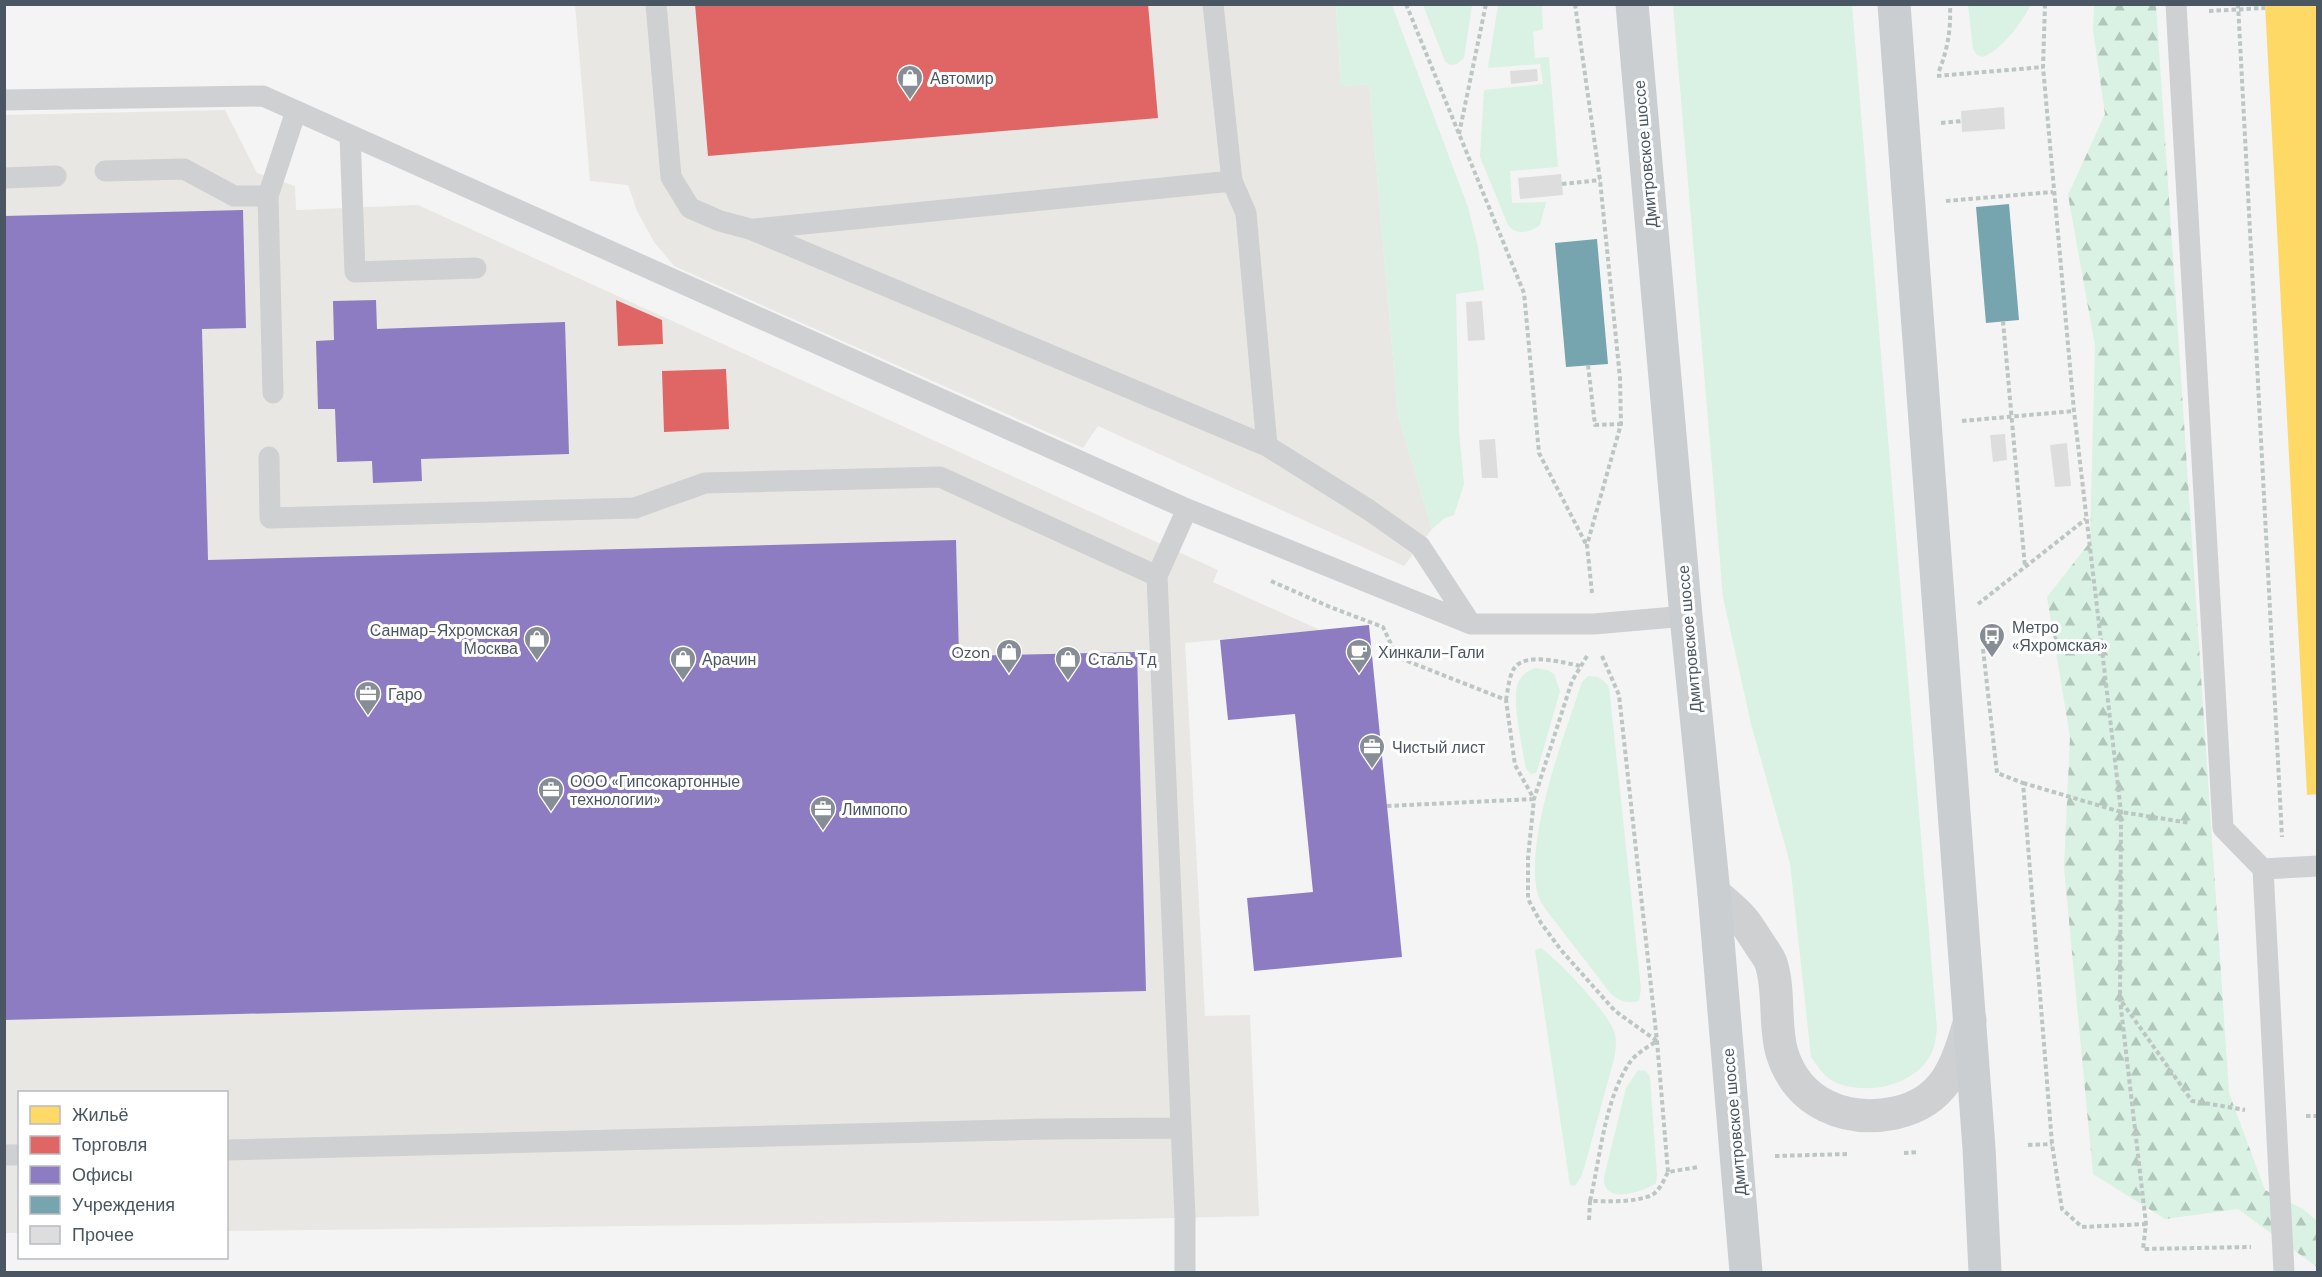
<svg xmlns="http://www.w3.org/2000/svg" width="2322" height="1277" font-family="'DM Sans',sans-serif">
<defs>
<pattern id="forest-firs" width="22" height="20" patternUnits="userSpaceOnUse" patternTransform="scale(1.5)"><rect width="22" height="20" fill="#d9f2e3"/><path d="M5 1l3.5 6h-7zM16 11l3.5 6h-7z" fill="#b2c7bb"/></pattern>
</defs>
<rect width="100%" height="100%" fill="#f4f4f4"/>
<path fill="#e8e7e3" d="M575,5H1336L1341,86L1369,84L1398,415L1432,529L1404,566L1098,426L1083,448L674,266L654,242L637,211L628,185L590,181Z
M225,110L257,173L295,186L296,210L418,205L1218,570L1213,582L1320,630L1185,643L1205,1016L1250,1015L1259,1216L1046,1221L227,1231L226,1092H20L19,1233H5L4,115Z"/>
<path fill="#d9f2e3" d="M1336,5H1392L1468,207L1478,247L1484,290L1456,294L1459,431L1464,484L1454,515L1445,518L1432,529L1398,415L1369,84L1341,86Z
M1423,5H1472L1464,58L1457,64L1450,65L1445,61Z
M1498,5H1542L1543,29L1533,32L1535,58L1549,57L1558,167L1510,171L1512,203L1546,202L1540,225C1529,233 1517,236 1508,225L1480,157L1484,90L1543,84L1540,64L1488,68Z
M1673,5H1852L1937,1029C1936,1036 1935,1045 1932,1052C1917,1086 1865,1097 1833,1081C1823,1076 1818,1066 1811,1057L1790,863L1751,724L1723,597Z
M1968,5V4L2031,5C2020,24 2004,48 1983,57L1977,55L1973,49Z
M1536,668L1547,670L1554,674L1560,691L1538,768L1536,773L1531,774L1526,769C1523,749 1511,699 1518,683C1521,675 1527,671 1536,668Z
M1588,676C1598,676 1603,679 1609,687L1641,989L1639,1001C1626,1004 1620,1001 1611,994L1547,911C1541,903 1537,895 1536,886C1528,830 1564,736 1582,682Z
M1541,948C1560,962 1606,1010 1614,1031C1617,1040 1616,1049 1614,1059L1585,1165L1581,1177L1575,1186L1570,1185L1535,950Z
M1638,1070L1646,1071L1650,1077L1657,1175L1656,1183C1643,1192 1602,1206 1604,1177L1626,1088Z"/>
<path fill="url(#forest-firs)" d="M2094,5H2156L2229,1093L2265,1190L2303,1209L2317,1221V1267L2238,1209L2165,1219L2093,1174L2064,868L2070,737L2047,597L2090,542L2095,346L2068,195L2105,114L2093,30Z"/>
<path fill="#ffd966" d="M2265,4H2318V794L2307,795Z"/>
<path fill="#e06666" d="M695,4H1148L1158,118L708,156Z
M616,300L662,320L663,344L618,346Z
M726,369L729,429L664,432L662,371Z"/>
<path fill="#8e7cc3" d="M243,210L246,328L202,329L208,560L956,540L959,656L1137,652L1146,991L4,1020V216Z
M376,300L377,329L565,322L569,454L421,459L422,481L373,483L372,461L337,462L335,409H318L316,341L334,340L333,301Z
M1369,625L1402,957L1254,971L1247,898L1313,892L1295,714L1228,720L1220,640Z"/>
<path fill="#76a5af" d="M2009,204L2019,320L1986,323L1976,207Z
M1597,239L1608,364L1566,367L1555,243Z"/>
<path fill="#ddddde" d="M1537,69L1538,81L1511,84L1510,71Z
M2004,107L2005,129L1962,132L1961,111Z
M1561,174L1563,195L1520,199L1518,178Z
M1482,301L1485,340L1468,341L1466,302Z
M2005,434L2007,460L1993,462L1990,435Z
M1495,439L1498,478H1482L1479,440Z
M2067,443L2071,486L2055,487L2050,445Z"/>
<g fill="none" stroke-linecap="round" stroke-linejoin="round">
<path stroke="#bcc7c4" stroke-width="4" stroke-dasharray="4.5 3" stroke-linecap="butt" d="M1406,4L1524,293L1539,453L1586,544
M1575,4L1600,180L1620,378L1621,424L1587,545L1592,593
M2045,4L2043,67L2074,411L2121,812L2120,1000L2146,1224L2143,1249L2251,1247
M2238,4L2282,837
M2209,11L2265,8
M1939,71C1948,48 1951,29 1950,4
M1937,76L2043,67
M1941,123L1962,121
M1459,134L1486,4
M1562,184L1600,180
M1946,201L2053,192
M2003,321L2025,567
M1588,365L1595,425L1621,424
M1962,421L2074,411
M1271,581L1330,607L1383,627L1397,657L1506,700L1515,765L1534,799
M1978,604L2086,519
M1983,649L1997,773L2023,783L2052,1144L2062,1209L2082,1227L2146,1224
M1587,656L1572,681L1534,799L1528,858V899L1541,923L1561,950L1615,1011L1657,1041C1646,1048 1634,1055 1628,1065C1604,1103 1600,1159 1590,1201
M1602,656L1619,695L1657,1041L1668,1172
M1506,700C1508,690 1509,675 1515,667C1528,652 1564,663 1581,666
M2023,783L2121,812L2190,823
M1387,806L1534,799
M2122,1002L2192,1101L2245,1110
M2306,1116H2318
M2028,1145L2052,1144
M1904,1153L1918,1152
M1775,1156L1848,1154
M1589,1220L1590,1201C1609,1201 1634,1203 1652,1195C1660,1190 1664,1180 1668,1172L1698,1167"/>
<path stroke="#ced0d2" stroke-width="21" d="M656,4L671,177L690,208L720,221L750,229L1267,446L1369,510L1420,546L1471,624
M1213,4L1232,181L1246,213L1267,446
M2176,4L2223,828L2263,869L2284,1272
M4,100L263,96L1187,509L1471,624H1594L1686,616
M350,135L355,272L476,268
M105,171L184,169L234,196H268
M4,178L56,176
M754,229L1232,181
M273,393L268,196L296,111
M269,457L270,518L635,508L705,483L940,477L1157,576
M2263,869L2318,866
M226,1150L1047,1129L1180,1128
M4,1155H20
M1185,1272V1217L1157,576L1187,509"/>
<path stroke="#ced0d2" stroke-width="33" d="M1714,893C1724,902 1736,911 1744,921C1750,929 1756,939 1762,948C1765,952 1769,958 1771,963C1780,990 1774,1027 1782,1053C1798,1104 1846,1123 1895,1113C1946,1102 1957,1065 1970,1020"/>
<path stroke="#caced1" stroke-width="33" d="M1632,4L1686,616L1714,893L1746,1272
M1894,4L1979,1148L1985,1272"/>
</g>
<defs>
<symbol id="shop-pin" viewBox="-11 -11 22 30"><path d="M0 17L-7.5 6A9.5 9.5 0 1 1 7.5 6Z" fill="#868d94" stroke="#fff"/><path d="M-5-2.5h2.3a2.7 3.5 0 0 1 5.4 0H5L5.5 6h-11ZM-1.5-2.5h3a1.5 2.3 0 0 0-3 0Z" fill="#fff"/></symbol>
<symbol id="bus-pin" viewBox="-11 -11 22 30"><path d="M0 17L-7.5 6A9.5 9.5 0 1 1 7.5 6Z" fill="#868d94" stroke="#fff"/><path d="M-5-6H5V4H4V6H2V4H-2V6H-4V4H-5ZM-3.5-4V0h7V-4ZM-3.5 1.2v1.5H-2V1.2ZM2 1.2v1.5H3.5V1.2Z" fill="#fff"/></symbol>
<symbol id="cafe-pin" viewBox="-11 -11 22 30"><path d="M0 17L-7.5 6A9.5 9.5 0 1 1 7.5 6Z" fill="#868d94" stroke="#fff"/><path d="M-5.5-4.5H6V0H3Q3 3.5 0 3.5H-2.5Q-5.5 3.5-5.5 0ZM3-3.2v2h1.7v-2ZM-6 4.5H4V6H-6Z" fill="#fff"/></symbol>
<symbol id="office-pin" viewBox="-11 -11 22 30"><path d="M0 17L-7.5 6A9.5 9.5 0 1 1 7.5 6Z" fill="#868d94" stroke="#fff"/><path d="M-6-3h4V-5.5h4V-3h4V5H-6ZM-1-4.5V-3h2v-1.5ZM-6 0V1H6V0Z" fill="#fff"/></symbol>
</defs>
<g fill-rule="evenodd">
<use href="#shop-pin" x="895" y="63" width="30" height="40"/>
<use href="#bus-pin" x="1977" y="621" width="30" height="40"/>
<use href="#shop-pin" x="522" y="624" width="30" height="40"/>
<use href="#shop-pin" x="994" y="637" width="30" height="40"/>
<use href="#cafe-pin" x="1344" y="637" width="30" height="40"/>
<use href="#shop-pin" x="668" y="644" width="30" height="40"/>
<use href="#shop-pin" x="1053" y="644" width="30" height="40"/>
<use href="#office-pin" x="353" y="679" width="30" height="40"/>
<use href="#office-pin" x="1357" y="732" width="30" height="40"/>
<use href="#office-pin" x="536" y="775" width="30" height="40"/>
<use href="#office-pin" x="808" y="794" width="30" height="40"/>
</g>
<g text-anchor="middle" stroke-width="6" stroke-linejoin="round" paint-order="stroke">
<g font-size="16" fill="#4a5661" stroke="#fff" text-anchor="start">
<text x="930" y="84">Автомир</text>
<text x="2012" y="633">Метро<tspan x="2012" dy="18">«Яхромская»</tspan></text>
<text x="518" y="636" text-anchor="end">Санмар-Яхромская<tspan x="518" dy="18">Москва</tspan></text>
<text x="990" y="658" text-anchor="end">Ozon</text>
<text x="1378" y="658">Хинкали-Гали</text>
<text x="702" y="665">Арачин</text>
<text x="1088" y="665">Сталь Тд</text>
<text x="388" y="700">Гаро</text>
<text x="1392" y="753">Чистый лист</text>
<text x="570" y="787">ООО «Гипсокартонные<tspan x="570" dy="18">технологии»</tspan></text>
<text x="842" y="815">Лимпопо</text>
</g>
<g font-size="16" fill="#4a5661" stroke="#fff">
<text transform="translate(1645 154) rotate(-95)" y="6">Дмитровское шоссе</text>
<text transform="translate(1689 639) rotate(-95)" y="6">Дмитровское шоссе</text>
<text transform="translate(1734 1122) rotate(-95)" y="6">Дмитровское шоссе</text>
</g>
</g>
<rect width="2322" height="1277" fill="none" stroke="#4a5661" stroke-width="12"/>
<rect x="18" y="1091" width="210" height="168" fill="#ffffff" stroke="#b7bbc0" stroke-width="1.5"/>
<rect x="30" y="1106" width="30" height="18" fill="#ffd966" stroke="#b7bbc0" stroke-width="1.5"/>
<text x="72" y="1121" font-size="18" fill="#4a5661">Жильё</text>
<rect x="30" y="1136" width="30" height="18" fill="#e06666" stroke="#b7bbc0" stroke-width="1.5"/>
<text x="72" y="1151" font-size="18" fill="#4a5661">Торговля</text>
<rect x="30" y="1166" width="30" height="18" fill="#8e7cc3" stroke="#b7bbc0" stroke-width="1.5"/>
<text x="72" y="1181" font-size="18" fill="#4a5661">Офисы</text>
<rect x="30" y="1196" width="30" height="18" fill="#76a5af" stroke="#b7bbc0" stroke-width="1.5"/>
<text x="72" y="1211" font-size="18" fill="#4a5661">Учреждения</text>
<rect x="30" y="1226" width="30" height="18" fill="#ddddde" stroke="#b7bbc0" stroke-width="1.5"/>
<text x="72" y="1241" font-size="18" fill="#4a5661">Прочее</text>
</svg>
